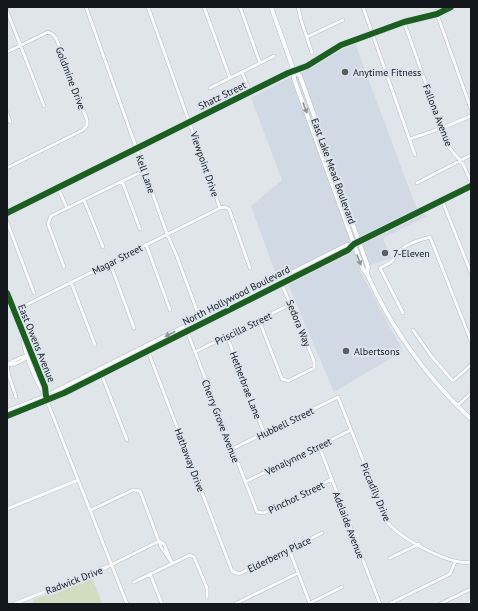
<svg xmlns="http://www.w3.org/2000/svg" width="478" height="611" font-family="'PT Sans',sans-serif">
<rect width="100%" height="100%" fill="#e0e5ea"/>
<path fill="#d0d9e4" d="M355,43L416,207L427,216L383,238L391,258L359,269L403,351L334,392L283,272L276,275L251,206L282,180L251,98Z"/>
<path fill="#d1dcc1" d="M92,577L102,604H34L33,600Z"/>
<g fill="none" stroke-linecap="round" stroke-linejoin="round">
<defs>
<path id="minor" d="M86,7L167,234L176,254L200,319
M148,7L220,208L225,207L229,209L250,268
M204,7L230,78
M240,7L260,63
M298,7L301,20L312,53
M363,7L415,155
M7,8L8,7
M7,11L44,106
M437,14L471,109
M404,22L448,146L463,164L471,182
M307,37L343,20
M7,52L48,32L52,34L56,38L87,120V125L83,130L7,168
M242,72L250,92
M210,88L274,56
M7,113L10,122
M410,139L442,128L471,116
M122,181L140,229
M417,183L471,155
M58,188L67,208
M84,200L103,247
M442,200L471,273
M7,213L288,73L307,66L341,45L404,22L437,14L451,7
M7,222L34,293
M146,244L170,310
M110,263L134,328
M64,267L48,224L51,216L145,170
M71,282L95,345
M14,311L220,208
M403,313L380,268C395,261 390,263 399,252C405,244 420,240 430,237L471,341
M259,320L282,379L288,381L314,368V361L281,282
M185,326L257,512L264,513L332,479
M413,330L432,357L453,381L471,365
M227,336L264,433
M146,346L232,571L239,574L322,533
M195,352L291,304
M7,364C14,366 23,361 28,356
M7,364L22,357L28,356
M7,365L9,376L16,397
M101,373L127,440
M47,401L127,604
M457,406L471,393
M319,446L380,604
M232,449L338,397L388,523C402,539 450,566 471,562
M245,482L351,430
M7,509L78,480
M91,510L133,490L140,491L161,547L172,563
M159,541L164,544L172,563
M289,549L310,604
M390,558L419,544
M150,574L162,604
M134,582L190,555L194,557L207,588V597
M310,603L342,587
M14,604L107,567L159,541
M235,604L298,573
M389,604L450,574L455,562
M440,604L471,589"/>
<path id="major" d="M271,7L294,71V79L363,269L367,274C392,330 426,377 471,419
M294,71L300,76L368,267L367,274
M7,293L45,387L46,397
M23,336C24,353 36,382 46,396
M7,411L46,396L347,245L354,244L471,186
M7,416L64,393L348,250L354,244"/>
</defs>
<use href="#minor" stroke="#babdc1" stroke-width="4"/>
<use href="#major" stroke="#babdc1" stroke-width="5"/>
<use href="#minor" stroke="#fafbfc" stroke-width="3"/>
<use href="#major" stroke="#fafbfc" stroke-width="4"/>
<defs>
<path id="cycleway" d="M7,213L288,73L307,66L341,45L404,22L437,14L451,7
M7,293L45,387L46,396
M7,416L64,393L348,250L354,244L471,186"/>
</defs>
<use href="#cycleway" stroke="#dce4ee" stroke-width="8"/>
<use href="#cycleway" stroke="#1b5e20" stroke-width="6"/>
</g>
<defs><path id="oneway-solid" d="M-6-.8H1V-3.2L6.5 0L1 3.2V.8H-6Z"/></defs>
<g fill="#929497">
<use href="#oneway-solid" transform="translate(305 108) rotate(70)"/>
<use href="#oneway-solid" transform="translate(359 260) rotate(69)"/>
<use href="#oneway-solid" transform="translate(170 334) rotate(153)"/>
</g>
<g fill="#5b5f63" stroke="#dce4ee" stroke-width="1.5">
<circle cx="345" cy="72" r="4"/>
<circle cx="385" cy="253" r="4"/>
<circle cx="346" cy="351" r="4"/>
</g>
<g text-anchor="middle" stroke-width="4" stroke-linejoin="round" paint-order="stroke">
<g font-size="10" fill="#14171b" stroke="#dce4ee" text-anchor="start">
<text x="353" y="76">Anytime Fitness</text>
<text x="393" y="257">7-Eleven</text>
<text x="354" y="355">Albertsons</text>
</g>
<g font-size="10" fill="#14171b" stroke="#dce4ee">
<text transform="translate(71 78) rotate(69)" y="4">Goldmine Drive</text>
<text transform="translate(222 95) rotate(-26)" y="4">Shatz Street</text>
<text transform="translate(438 115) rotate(69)" y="4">Fallona Avenue</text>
<text transform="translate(205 164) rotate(71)" y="4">Viewpoint Drive</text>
<text transform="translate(334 171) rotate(70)" y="4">East Lake Mead Boulevard</text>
<text transform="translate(146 174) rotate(71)" y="4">Kell Lane</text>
<text transform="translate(117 259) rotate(-27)" y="4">Magar Street</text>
<text transform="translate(236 295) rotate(-27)" y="4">North Hollywood Boulevard</text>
<text transform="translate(299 323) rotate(68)" y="4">Sedora Way</text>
<text transform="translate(243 328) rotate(-26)" y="4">Priscilla Street</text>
<text transform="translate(37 343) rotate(68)" y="4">East Owens Avenue</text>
<text transform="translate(246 385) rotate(69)" y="4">Hetherbrae Lane</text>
<text transform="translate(221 421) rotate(69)" y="4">Cherry Grove Avenue</text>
<text transform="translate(285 423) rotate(-26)" y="4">Hubbell Street</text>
<text transform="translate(298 456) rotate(-26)" y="4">Venalynne Street</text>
<text transform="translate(190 460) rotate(69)" y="4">Hathaway Drive</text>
<text transform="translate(376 492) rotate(67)" y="4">Piccadily Drive</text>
<text transform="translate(296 497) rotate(-26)" y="4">Pinchot Street</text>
<text transform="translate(349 525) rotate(69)" y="4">Adelaide Avenue</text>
<text transform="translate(279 554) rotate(-26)" y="4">Elderberry Place</text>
<text transform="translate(74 580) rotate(-21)" y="4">Radwick Drive</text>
</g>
</g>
<rect width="478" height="611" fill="none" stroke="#14171b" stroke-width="16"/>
</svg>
